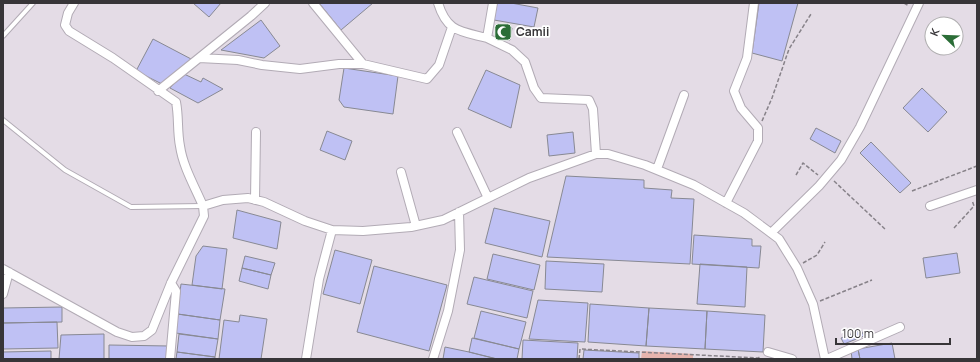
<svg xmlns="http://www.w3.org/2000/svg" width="980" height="362" font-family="Manrope,sans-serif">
<rect width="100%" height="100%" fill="#e4dce6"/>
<path fill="#e7b4ae" d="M642,351L693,354V359H641Z"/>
<path fill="#bfc1f4" stroke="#888993" d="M193,3H221L209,17Z
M319,3H373L341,30Z
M497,3H511L538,8L534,27L494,20Z
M759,3H798L782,61L752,53Z
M261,20L280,46L264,58L221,50Z
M497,25L512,28L510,40L495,37Z
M153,39L193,60L162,84L136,71Z
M344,68L398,76L393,114L344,107L339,100Z
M486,70L520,85L511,128L468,109Z
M184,74L201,82L203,78L223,89L198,103L170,88Z
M922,88L947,112L928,132L903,108Z
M816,128L841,141L835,153L810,139Z
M327,131L352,141L345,160L320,150Z
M573,132L575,153L549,156L547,135Z
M871,142L911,183L900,193L860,153Z
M566,176L644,180V188L672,190L671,198L694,199L690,264L547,257Z
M494,208L550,221L542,257L485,243Z
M237,210L281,222L277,249L233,238Z
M694,235L752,239V246H761L759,268L692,264Z
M203,246L227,249L222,289L192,285L196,256Z
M335,250L372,260L360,304L323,294Z
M957,253L960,273L926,278L923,258Z
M493,254L540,265L534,290L487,279Z
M245,256L275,263L271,275L242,268Z
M546,261L604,264L602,292L545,289Z
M700,264L747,267L745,307L697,304Z
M374,266L447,285L429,351L357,332Z
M242,268L271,275L268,289L239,281Z
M474,277L533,291L527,318L467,304Z
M181,284L225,289L220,320L177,314Z
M538,300L588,303L585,342L529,339Z
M590,304L649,308L646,346L588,342Z
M62,307V322L3,323V308Z
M649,308L707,311L705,349L646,346Z
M481,311L526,322L519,349L474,338Z
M707,311L765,315L763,352L705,349Z
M178,314L220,320L218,339L176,333Z
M240,315L267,319L261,359H219L224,320L239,322Z
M57,322L58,348L3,349V323Z
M861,330L864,336L844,344L841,338Z
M104,334V359H59L61,335Z
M179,334L218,339L215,357L177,352Z
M472,338L519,349L517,359H497L469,352Z
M523,340L578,343L577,359H522Z
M892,343L895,359H860L858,349Z
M109,345L169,346V359H109Z
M445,347L469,352L497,359H443Z
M858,349L860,359H852L851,350Z
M584,350L639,353V359H583Z
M51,351V359H3V352Z
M177,352L215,357V359H176Z"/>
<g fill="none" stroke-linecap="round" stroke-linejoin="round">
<defs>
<path id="service" d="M3,36L33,3
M3,120L65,170L131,207L203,206"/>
<path id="minor" d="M74,3L68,13L65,25L69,31L113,58L176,102C179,117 177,131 180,146C183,167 195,187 203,206
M313,3L363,64
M438,3C447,32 460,31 487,38L493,3
M487,38L512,50L525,62L534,88L541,98L589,100L593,109L596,154
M199,58L251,16L265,3
M158,91L199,58L238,60L262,65L300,69L339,64H363L427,79L439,65L452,27
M457,132L488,198
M657,169L684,95
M401,172L416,226
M255,200L256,132
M726,203L758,141V128L741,108L734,91L747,58L754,3
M930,206L977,190
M771,233L819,186L841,160L860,127L919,3
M3,269L117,332L132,337L144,336L152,330L171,283L204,216L203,206L223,200L248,198L264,202L305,221L332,230L363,231L411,227L443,220L529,178L596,154H608L645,165L694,185L744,213L779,239L797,268L813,304L825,359
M3,294L9,272
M768,352L792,359
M170,359L176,291L171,283
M306,359L319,279L332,230
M433,359L448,311L460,250L459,212
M827,359L900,327"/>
</defs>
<use href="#service" stroke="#b2abb5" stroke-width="6"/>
<use href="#minor" stroke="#b2abb5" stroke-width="10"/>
<path stroke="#878289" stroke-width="1.5" stroke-dasharray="4 2" stroke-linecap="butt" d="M904,3L909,6
M762,121L772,98L789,49L811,14
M796,175L803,163L818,175
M834,181L886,230
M912,191L977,166
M954,228L974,206L972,200
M803,263L817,255L825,242
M820,301L872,280
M579,359L580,349L758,358L761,356"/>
<use href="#service" stroke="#fff" stroke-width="4"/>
<use href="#minor" stroke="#fff" stroke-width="8"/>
</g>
<defs>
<symbol id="mosque-square" viewBox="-11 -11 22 22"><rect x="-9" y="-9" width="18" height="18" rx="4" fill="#2b6d37" stroke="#fff"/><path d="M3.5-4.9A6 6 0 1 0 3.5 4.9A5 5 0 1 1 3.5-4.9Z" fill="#fff"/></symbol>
</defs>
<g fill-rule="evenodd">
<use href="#mosque-square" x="493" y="22" width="20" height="20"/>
</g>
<g text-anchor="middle" stroke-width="3.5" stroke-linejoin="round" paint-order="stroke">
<g font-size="12" font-weight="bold" fill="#373538" stroke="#fff" text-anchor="start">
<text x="516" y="36">Camii</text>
</g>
</g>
<rect width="980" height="362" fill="none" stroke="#373538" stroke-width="8"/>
<g transform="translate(944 36) rotate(293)"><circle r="19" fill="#ffffff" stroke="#afaeaf"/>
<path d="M0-3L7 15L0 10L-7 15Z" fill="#2b6d37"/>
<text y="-6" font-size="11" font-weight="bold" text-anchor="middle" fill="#373538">K</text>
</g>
<path d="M836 338v6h114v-6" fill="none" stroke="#373538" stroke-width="2"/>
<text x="842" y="338" font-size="12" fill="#373538" stroke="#ffffff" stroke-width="3" paint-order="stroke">100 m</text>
</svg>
